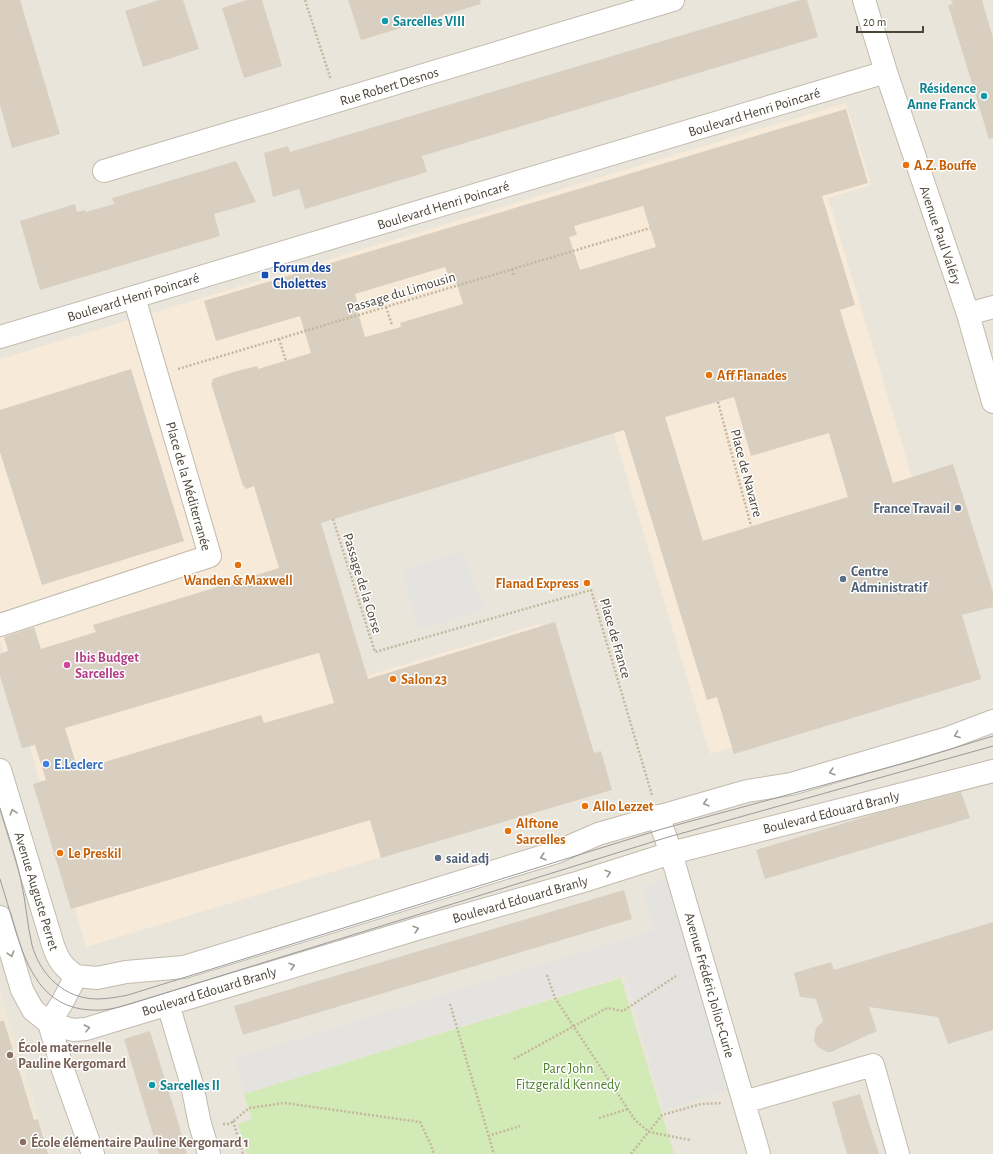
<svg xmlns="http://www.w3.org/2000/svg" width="993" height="1154" font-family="'Alegreya Sans',sans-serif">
<rect width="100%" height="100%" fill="#f6f3ec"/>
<path fill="#eae5da" d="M0,0H993V1154H0Z"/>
<path fill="#f7ead8" d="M846,103L871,185L828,198L972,676L710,754L611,424L300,516L349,681L540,624L591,793L86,947L0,640V359Z"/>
<path fill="#efe8d6" d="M0,991L39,1118L51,1154H0Z"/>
<path fill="#d2eab5" d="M621,978L674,1154H247L238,1124L252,1119L244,1094Z"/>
<path fill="#e5e3e0" d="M463,551L484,610L419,630L402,570Z
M666,879L731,1089L664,1110L625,975L244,1094L235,1058L654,930L642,887Z"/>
<path fill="#d8cfc1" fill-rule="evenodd" d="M0,0H20L60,134L12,148L0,105Z
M159,0H183L199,49L143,67L125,11Z
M247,0H262L282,66L244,78L222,8Z
M348,0H480L481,4L361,40Z
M800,0H807L818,37L422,156L427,172L305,209L299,189L273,197L264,153L288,146L290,152Z
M951,0H982L993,38V138L989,139L948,5L953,4Z
M846,109L868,183L822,196L855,305L840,310L893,483L953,464L993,592V607L962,615L981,679L734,754L717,697L707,700L624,430L321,523L368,679L555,622L594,753L601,751L612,790L381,858L370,820L71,909L33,784L46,780L35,745L22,748L0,676V654L8,651L4,637L34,627L41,649L96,632L93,625L279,568L254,486L246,489L244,486H243L211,383L213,382L212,379L237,371L257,366L258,369L311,353L300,316L216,341L204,301ZM643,206L656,247L580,270L569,237L577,235L574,226ZM445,267L448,274L453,272L463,304L400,323L401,327L365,337L355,302L357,301L355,294ZM734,397L751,456L829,433L848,497L703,541L665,417ZM318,653H319L334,703L264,723L261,715L78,770L65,728Z
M236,161L256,202L214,214L220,236L40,290L20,221L75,204L77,212L85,210L86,212L114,204L112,198Z
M131,369L184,541L42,585L0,452V410Z
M961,792L970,818L765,879L756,850L881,812Z
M624,890L632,919L243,1035L234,1006Z
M993,922V1030L948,1044L938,1017L869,1007L877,1031L831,1052H827L818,1047L814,1041L815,1032L817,1027L823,1021L816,999L800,997L794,973L831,962L834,970Z
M0,1021H4L34,1120L38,1119L48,1154H0Z
M150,1031L176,1115L187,1154H159L124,1039Z
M860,1094L868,1120L879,1154H847L832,1102Z"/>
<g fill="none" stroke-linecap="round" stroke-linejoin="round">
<defs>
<path id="minor" d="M864,0L886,72L968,314L993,402
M104,171L673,0
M968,314L993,307
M0,337L886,72
M0,625L210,556L134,297
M0,770L53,945C58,960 63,967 76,976
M658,816L671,853L759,1154
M0,917L22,990L33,1010L49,1023L73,1030L86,1029L420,928L580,882L671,853L993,771
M76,976L97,978L126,972L184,967L557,852L598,834L747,791L791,784L948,738L993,721
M76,976L62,1003L49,1023L63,1070L93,1154
M168,1004L192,1085L200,1124L209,1154
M744,1102L873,1065L898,1154"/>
</defs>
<use href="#minor" stroke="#c2bbae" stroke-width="24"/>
<path stroke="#c4b79f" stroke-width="2.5" stroke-dasharray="2 2" stroke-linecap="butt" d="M305,0L331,80
M512,269L514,277
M386,307L392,325
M279,339L286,361
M178,369L650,228
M718,402L751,526
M333,519L375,652L591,590L652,795
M547,975L555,998L635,1120L649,1132L690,1140
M450,1004L494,1154
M514,1059L607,1008L623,1011L676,976
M599,1118L628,1109
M233,1121L243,1154
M223,1124H230L249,1108L285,1103L420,1122L431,1145L434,1154
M488,1136L520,1126
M631,1154L662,1115L701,1104L722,1103"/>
<use href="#minor" stroke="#fff" stroke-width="22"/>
<path stroke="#9a9a9a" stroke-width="1" d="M0,808C7,832 16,856 21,881C26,902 27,924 32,945C40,975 65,999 97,999C108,999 118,997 128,995L662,829L912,761L993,736
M0,879C5,895 10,912 15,929C27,968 43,1008 91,1010C104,1011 117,1008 130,1004L665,838L993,746"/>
</g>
<defs><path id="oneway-chevron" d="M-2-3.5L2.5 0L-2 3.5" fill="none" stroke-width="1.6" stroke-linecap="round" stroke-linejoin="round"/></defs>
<g stroke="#9c9892">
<use href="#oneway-chevron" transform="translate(957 735) rotate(159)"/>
<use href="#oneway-chevron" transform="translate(832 772) rotate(164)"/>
<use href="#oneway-chevron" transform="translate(706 803) rotate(164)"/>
<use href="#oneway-chevron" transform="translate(13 812) rotate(-106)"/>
<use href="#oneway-chevron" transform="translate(543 857) rotate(163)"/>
<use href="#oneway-chevron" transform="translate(608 873) rotate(-18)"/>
<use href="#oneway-chevron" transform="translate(416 929) rotate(-17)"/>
<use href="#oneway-chevron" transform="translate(11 954) rotate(73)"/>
<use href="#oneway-chevron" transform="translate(292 966) rotate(-17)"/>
<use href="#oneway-chevron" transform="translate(87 1028) rotate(-14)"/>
</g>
<g fill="#0f9aa8" stroke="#fff" stroke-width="1.5">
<circle cx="385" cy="21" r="4"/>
<circle cx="984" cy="96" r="4"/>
<circle cx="152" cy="1085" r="4"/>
</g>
<g fill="#e8710a" stroke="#fff" stroke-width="1.5">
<circle cx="906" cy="165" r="4"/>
<circle cx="709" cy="375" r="4"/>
<circle cx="238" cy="565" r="4"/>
<circle cx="587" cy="583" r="4"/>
<circle cx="393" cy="679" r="4"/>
<circle cx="585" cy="806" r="4"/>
<circle cx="508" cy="831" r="4"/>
<circle cx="60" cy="853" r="4"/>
</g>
<rect fill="#1a4fb4" stroke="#fff" stroke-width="1.5" x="261" y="271" width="8" height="8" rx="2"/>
<g fill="#5c6f8a" stroke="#fff" stroke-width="1.5">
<circle cx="958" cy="508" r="4"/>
<circle cx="843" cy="579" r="4"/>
<circle cx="438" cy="858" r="4"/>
</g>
<circle fill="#d1479c" stroke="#fff" stroke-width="1.5" cx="67" cy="665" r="4"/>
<circle fill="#3f7fe0" stroke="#fff" stroke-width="1.5" cx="46" cy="764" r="4"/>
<g fill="#8d6e63" stroke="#fff" stroke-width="1.5">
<circle cx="10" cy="1055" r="4"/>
<circle cx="23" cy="1142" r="4"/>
</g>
<g text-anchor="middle" stroke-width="3" stroke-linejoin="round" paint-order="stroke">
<g font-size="14" font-weight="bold" fill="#0d838f" stroke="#fff" text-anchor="start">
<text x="393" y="26">Sarcelles VIII</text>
<text x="976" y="93" text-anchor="end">Résidence<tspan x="976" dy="16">Anne Franck</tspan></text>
<text x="160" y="1090">Sarcelles II</text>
</g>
<g font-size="14" fill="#4b4439" stroke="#fff">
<text transform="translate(389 86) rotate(-17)" y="5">Rue Robert Desnos</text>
<text transform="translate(754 112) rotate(-17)" y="5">Boulevard Henri Poincaré</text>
<text transform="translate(443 205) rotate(-17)" y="5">Boulevard Henri Poincaré</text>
<text transform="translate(941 235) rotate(71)" y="5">Avenue Paul Valéry</text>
<text transform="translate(401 292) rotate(-17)" y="5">Passage du Limousin</text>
<text transform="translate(133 297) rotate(-17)" y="5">Boulevard Henri Poincaré</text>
<text transform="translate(747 473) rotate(75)" y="5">Place de Navarre</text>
<text transform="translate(189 486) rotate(74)" y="5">Place de la Méditerranée</text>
<text transform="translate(363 583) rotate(73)" y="5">Passage de la Corse</text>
<text transform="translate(616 638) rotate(74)" y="5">Place de France</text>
<text transform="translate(831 812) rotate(-14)" y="5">Boulevard Edouard Branly</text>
<text transform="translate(37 891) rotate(73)" y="5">Avenue Auguste Perret</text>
<text transform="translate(520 899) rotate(-16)" y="5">Boulevard Edouard Branly</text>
<text transform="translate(710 985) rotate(74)" y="5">Avenue Frédéric Joliot-Curie</text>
<text transform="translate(209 991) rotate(-17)" y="5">Boulevard Edouard Branly</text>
</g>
<g font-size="14" font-weight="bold" fill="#c56008" stroke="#fff" text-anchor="start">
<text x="914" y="170">A.Z. Bouffe</text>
<text x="717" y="380">Aff Flanades</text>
<text x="238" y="585" text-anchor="middle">Wanden &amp; Maxwell</text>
<text x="579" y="588" text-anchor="end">Flanad Express</text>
<text x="401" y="684">Salon 23</text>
<text x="593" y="811">Allo Lezzet</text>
<text x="516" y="828">Alftone<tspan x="516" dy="16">Sarcelles</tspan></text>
<text x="68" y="858">Le Preskil</text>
</g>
<g font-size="14" font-weight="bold" fill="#164399" stroke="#fff" text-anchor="start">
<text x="273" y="272">Forum des<tspan x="273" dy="16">Cholettes</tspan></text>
</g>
<g font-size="14" font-weight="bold" fill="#4e5e75" stroke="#fff" text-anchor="start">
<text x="950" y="513" text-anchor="end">France Travail</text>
<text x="851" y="576">Centre<tspan x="851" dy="16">Administratif</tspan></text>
<text x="446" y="863">said adj</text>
</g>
<g font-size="14" font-weight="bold" fill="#b23c85" stroke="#fff" text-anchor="start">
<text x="75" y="662">Ibis Budget<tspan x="75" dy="16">Sarcelles</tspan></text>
</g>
<g font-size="14" font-weight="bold" fill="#366cbe" stroke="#fff" text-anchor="start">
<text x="54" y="769">E.Leclerc</text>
</g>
<g font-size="14" font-weight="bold" fill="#785e54" stroke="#fff" text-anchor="start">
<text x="18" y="1052">École maternelle<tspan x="18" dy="16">Pauline Kergomard</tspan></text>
<text x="31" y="1147">École élémentaire Pauline Kergomard 1</text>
</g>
<g font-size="14" fill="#4a7f2a" stroke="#fff">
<text x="568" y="1073">Parc John<tspan x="568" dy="16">Fitzgerald Kennedy</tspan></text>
</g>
</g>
<path d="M857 26v6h66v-6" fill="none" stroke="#4b4439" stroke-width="2"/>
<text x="863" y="26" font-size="12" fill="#4b4439" stroke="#ffffff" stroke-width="3" paint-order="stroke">20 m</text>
</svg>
